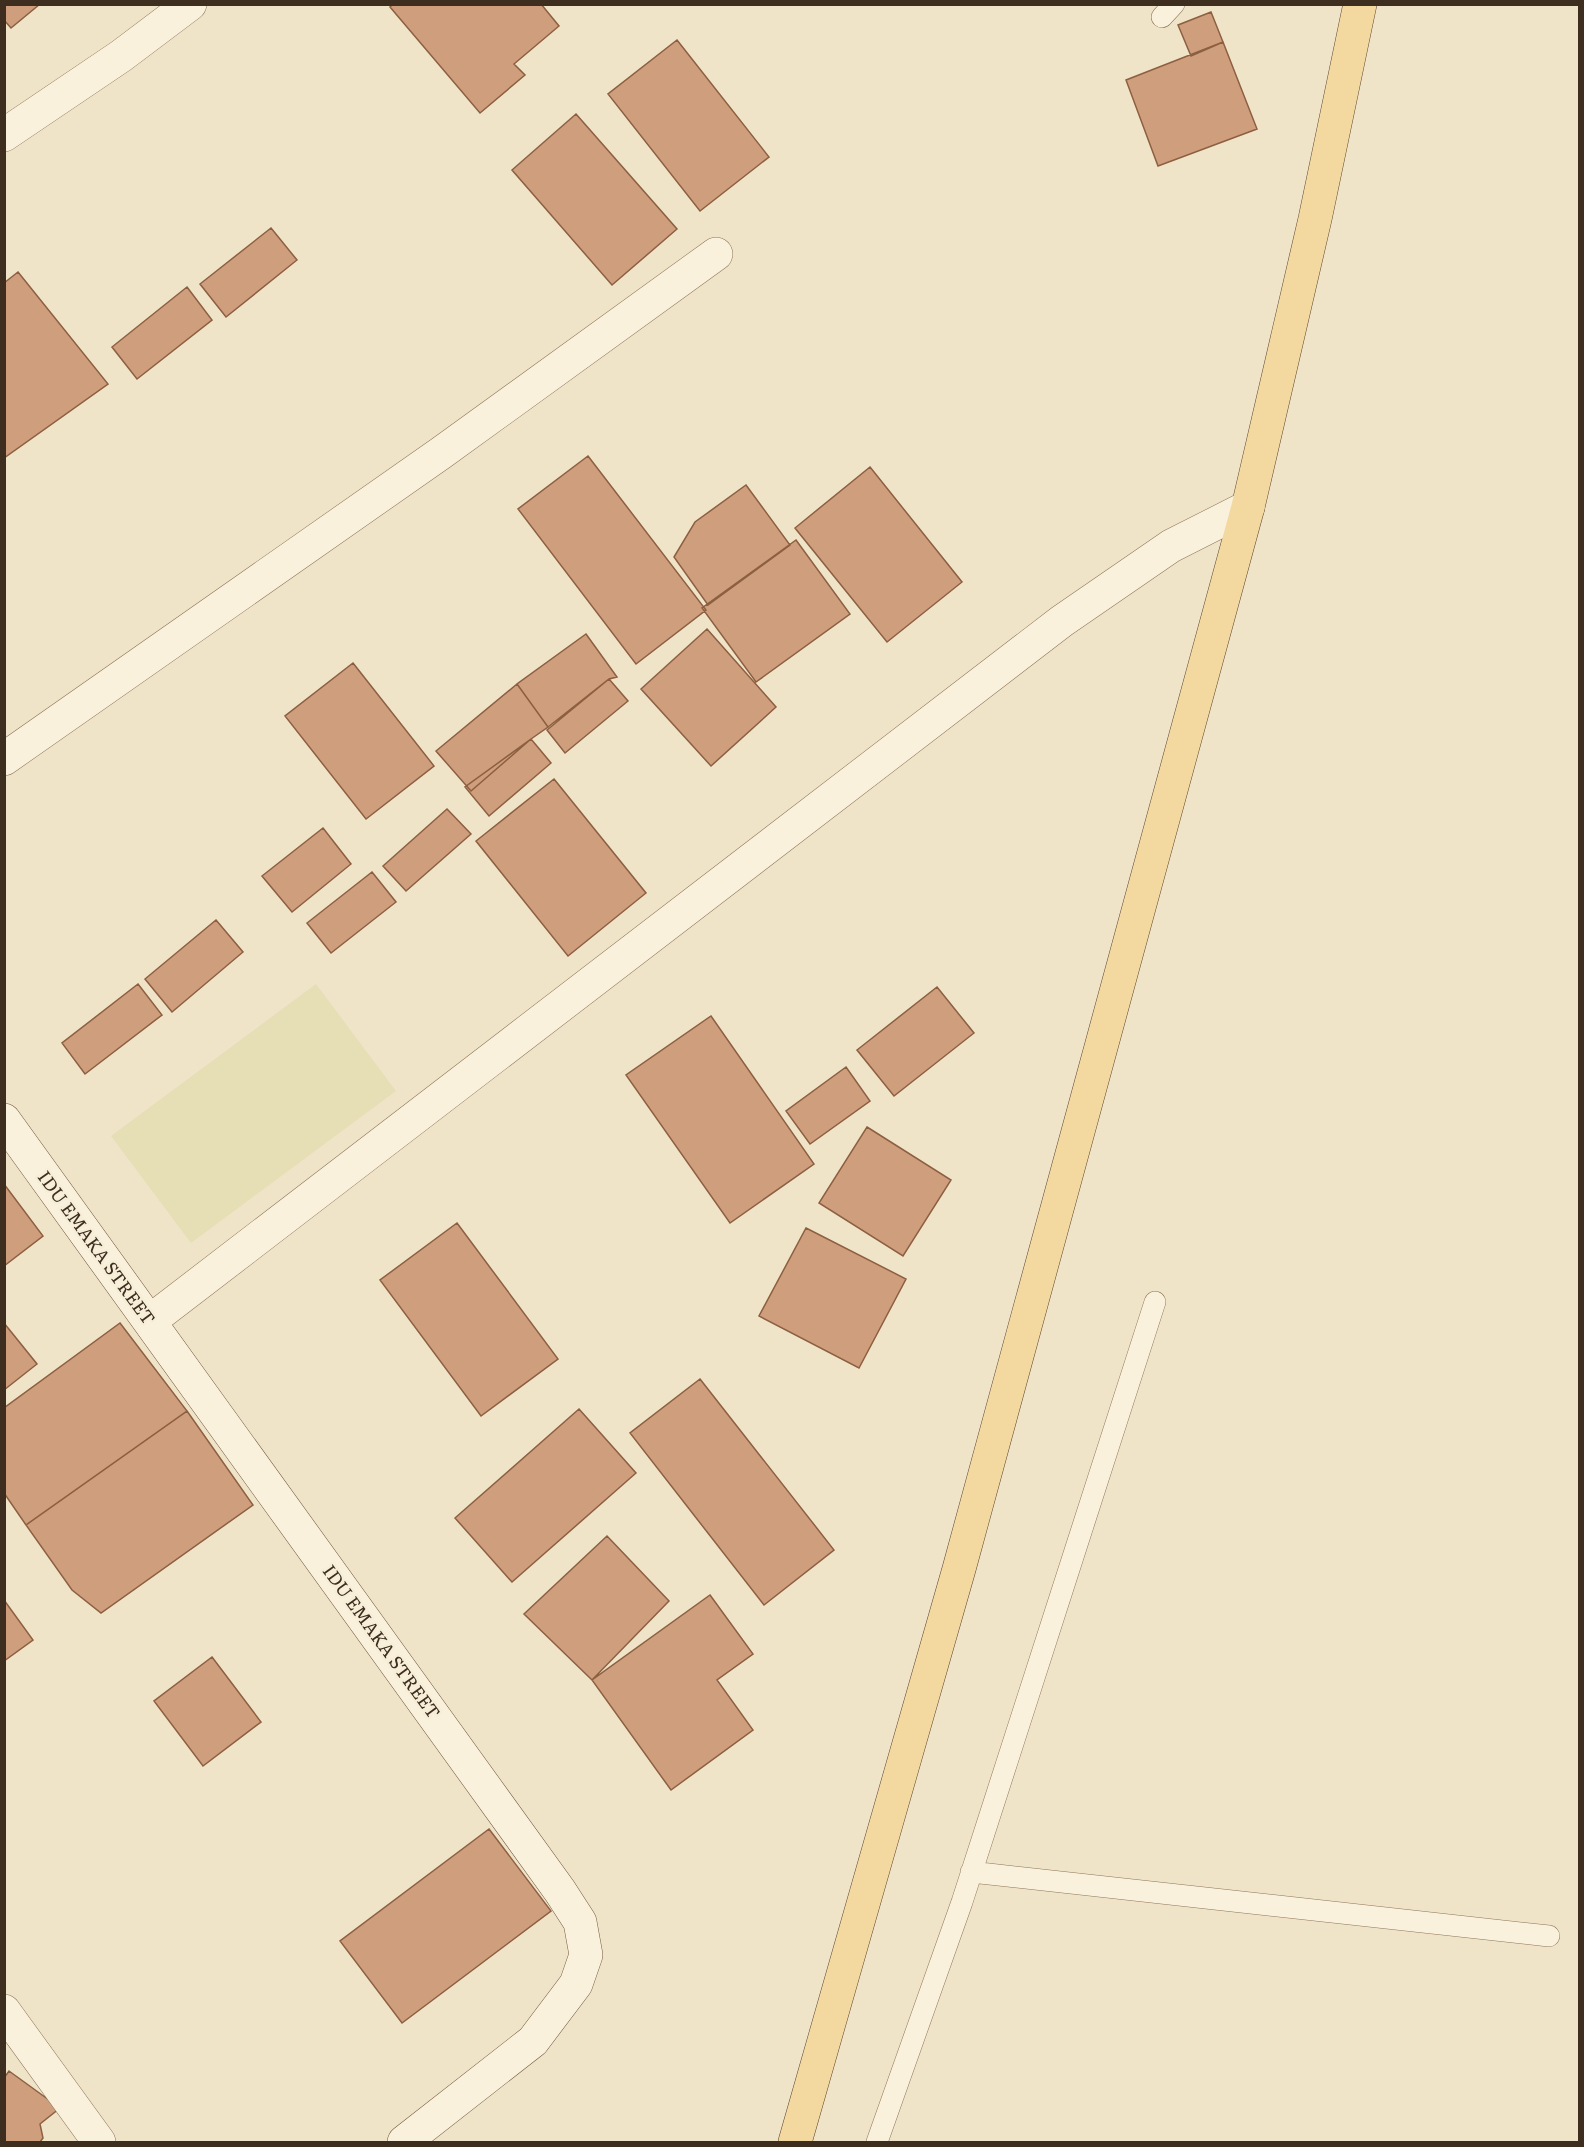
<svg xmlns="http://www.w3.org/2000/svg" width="1584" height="2147" font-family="Literata,serif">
<rect width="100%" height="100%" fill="#f0e4c8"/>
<path fill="#e6deb5" d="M316,984L396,1091L191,1243L111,1136Z"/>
<path fill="#cf9f7d" stroke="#8d5f41" stroke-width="1.5" d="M4,4H40L11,28L4,20Z
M393,4H541L559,26L514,64L525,75L480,113L390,7Z
M1211,12L1223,42L1191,56L1178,25Z
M677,40L769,157L700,211L608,94Z
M1223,42L1257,129L1158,166L1126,80Z
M576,114L677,229L612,285L512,170Z
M271,228L297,260L226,317L200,284Z
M18,272L108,384L4,458V283Z
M187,287L212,320L137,379L112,347Z
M588,456L706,610L636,664L518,509Z
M870,467L962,582L887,642L795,528Z
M746,485L790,545L708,605L674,557L695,522Z
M796,540L850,614L756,682L702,608Z
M707,629L776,707L711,766L641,689Z
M586,634L617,677L609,679L548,727L517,684Z
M353,663L434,766L366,819L285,716Z
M609,679L628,701L565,753L547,730Z
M517,684L548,727L531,739L471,791L436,751Z
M531,739L551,763L489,816L465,787Z
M554,779L646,893L568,956L476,841Z
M447,809L471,834L406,891L383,866Z
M323,828L351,864L292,912L262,876Z
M372,872L396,902L331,953L307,923Z
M216,920L243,952L172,1012L145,979Z
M138,984L162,1015L85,1074L62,1043Z
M937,987L974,1033L894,1096L857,1050Z
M711,1016L814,1164L730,1223L626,1075Z
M846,1067L870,1101L810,1144L786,1111Z
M867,1127L951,1180L903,1256L819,1203Z
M4,1184L43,1236L4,1266Z
M457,1223L558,1359L481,1416L380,1280Z
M806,1228L906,1279L859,1368L759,1316Z
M4,1323L37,1364L4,1390Z
M120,1323L187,1411L26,1525L4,1493V1408Z
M700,1379L834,1550L764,1605L630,1433Z
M579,1409L636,1473L512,1582L455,1518Z
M187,1411L253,1505L101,1613L72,1590L26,1525Z
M607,1536L669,1601L592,1680L524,1614Z
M710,1595L753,1654L717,1680L753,1730L671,1790L592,1680Z
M4,1600L33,1640L4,1661Z
M212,1657L261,1722L203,1766L154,1701Z
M489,1829L551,1911L402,2023L340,1941Z
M9,2071L60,2108L40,2124L43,2138L40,2142H4V2078Z"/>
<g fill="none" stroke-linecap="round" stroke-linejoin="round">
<defs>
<path id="lane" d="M1162,17L1174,4
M971,1872L1549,1936
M877,2142L962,1902L1155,1302"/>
<path id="street" d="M4,135L121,56L190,4
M4,759L441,453L716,254
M150,1321L1062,621L1171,546L1248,507
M4,2011L99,2142"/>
<path id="secondary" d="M4,1120L560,1891L580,1922L586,1955L576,1984L533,2041L404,2142"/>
<path id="primary" d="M795,2142L959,1569L1248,507L1315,219L1360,4"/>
</defs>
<use href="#lane" stroke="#8d765c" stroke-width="22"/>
<use href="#street" stroke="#8d765c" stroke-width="34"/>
<use href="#secondary" stroke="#6f573f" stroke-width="34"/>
<use href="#primary" stroke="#5b4430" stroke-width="34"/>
<use href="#lane" stroke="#faf1dc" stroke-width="21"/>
<use href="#street" stroke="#faf1dc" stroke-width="33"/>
<use href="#secondary" stroke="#faf1dc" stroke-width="33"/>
<use href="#primary" stroke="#f3d9a0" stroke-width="33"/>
</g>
<g text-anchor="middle" stroke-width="5" stroke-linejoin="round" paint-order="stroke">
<g font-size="18" fill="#3d2e20" stroke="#f7eed8">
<text transform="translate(96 1248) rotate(54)" y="6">IDU EMAKA STREET</text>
<text transform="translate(381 1642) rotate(54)" y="6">IDU EMAKA STREET</text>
</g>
</g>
<rect width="1584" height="2147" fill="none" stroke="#3d2e20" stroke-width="12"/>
</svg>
